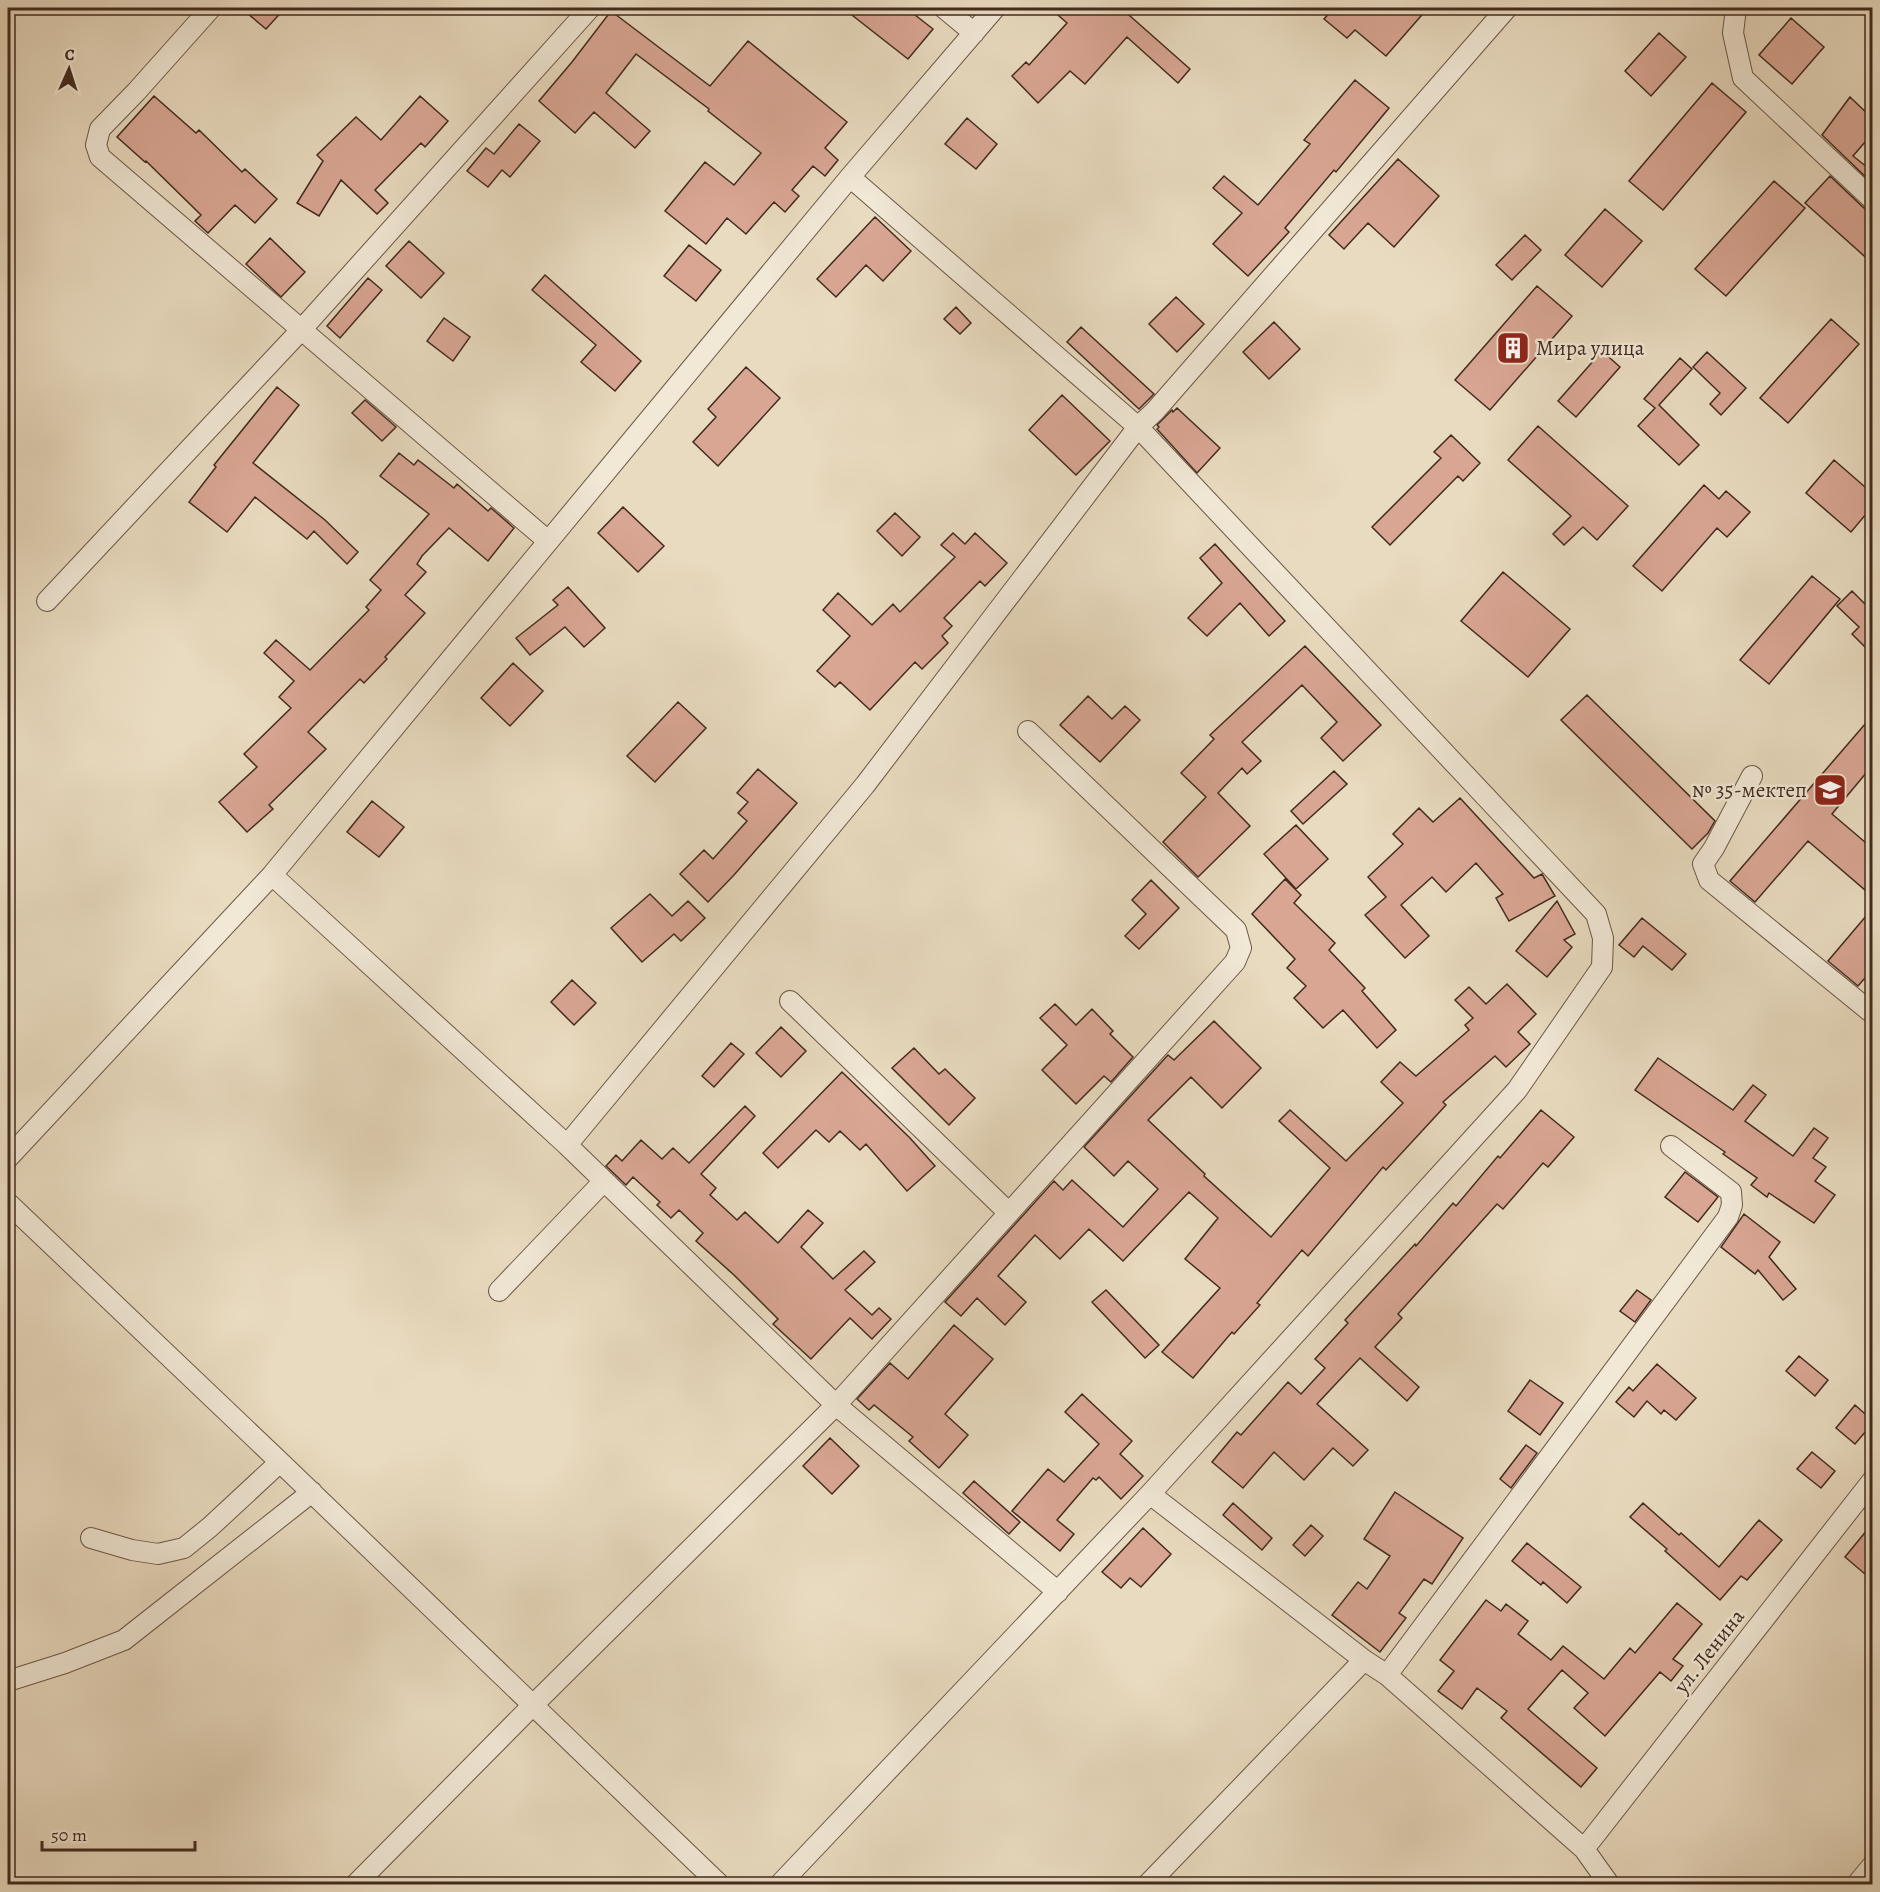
<svg xmlns="http://www.w3.org/2000/svg" width="1880" height="1892" font-family="Alegreya,serif">
<rect width="100%" height="100%" fill="#e9dbc0"/>
<filter id="stains"><feTurbulence type="fractalNoise" baseFrequency=".00333" numOctaves="4"/><feColorMatrix values="0 0 0 0 .2 0 0 0 0 .09 0 0 0 0 .02 0 0 0 .5 -.17"/></filter>
<radialGradient id="worn" r=".72"><stop offset=".6" stop-color="#630" stop-opacity="0"/><stop offset="1" stop-color="#630" stop-opacity=".3"/></radialGradient>
<path fill="#d9a694" stroke="#422b1f" stroke-width="1.5" d="M241,8H285L266,29Z
M843,8H906L933,29L908,59Z
M1050,8H1121L1190,69L1178,83L1127,37L1085,84L1070,71L1038,103L1012,76L1026,62L1029,65L1067,23Z
M1334,8H1428L1386,56L1355,30L1347,38L1324,19Z
M611,11L710,86L748,41L847,122L825,148L838,160L825,176L813,166L792,190L799,196L785,212L774,202L746,234L727,218L706,244L665,211L705,162L734,185L761,153L708,111L709,109L636,54L606,93L650,131L635,148L594,112L575,133L539,101L572,62Z
M1791,18L1824,47L1792,84L1759,55Z
M1659,33L1686,57L1651,96L1625,71Z
M1355,80L1389,108L1336,172L1334,170L1285,228L1289,232L1248,276L1213,244L1242,213L1213,188L1224,176L1258,205L1310,144L1304,140Z
M1712,83L1746,112L1663,210L1629,181Z
M154,96L196,133L199,130L242,172L245,169L277,199L255,223L235,205L208,233L195,221L201,215L146,161L145,162L117,137Z
M420,96L448,121L425,147L421,143L375,190L388,203L377,214L341,180L319,216L297,203L323,161L317,155L356,117L381,140Z
M1850,97L1872,118V134L1853,156L1872,171V183L1822,135Z
M967,118L997,144L976,169L945,144Z
M519,124L540,141L510,177L502,170L488,187L467,171L486,148L494,154Z
M1398,159L1439,196L1394,247L1368,223L1344,249L1329,235Z
M1830,176L1864,208L1872,211V263L1805,203Z
M1774,181L1805,208L1726,296L1695,269Z
M1605,209L1642,241L1602,287L1565,255Z
M875,217L911,251L883,281L866,265L836,297L817,279Z
M1525,235L1541,250L1512,280L1496,265Z
M270,238L305,272L281,297L246,264Z
M409,241L444,273L421,298L386,266Z
M689,245L721,270L696,301L664,276Z
M545,275L641,361L615,391L581,362L596,345L532,290Z
M368,278L382,290L340,338L327,326Z
M1537,286L1572,316L1490,410L1455,380Z
M1176,297L1204,324L1177,352L1149,324Z
M956,307L971,323L960,334L944,319Z
M444,318L470,337L453,361L427,341Z
M1831,319L1859,344L1788,423L1760,398Z
M1274,322L1300,349L1269,379L1243,352Z
M1081,327L1154,394L1139,409L1067,342Z
M1602,351L1620,367L1576,417L1558,401Z
M1707,352L1746,388L1721,415L1710,404L1720,393L1693,367Z
M1680,358L1692,369L1659,405L1699,445L1679,465L1638,426L1655,408L1644,399Z
M746,367L780,398L718,466L693,442L716,417L708,409Z
M277,387L299,405L253,463L325,520L358,552L347,564L314,531L307,539L255,497L227,532L189,502L216,467L214,465Z
M1062,395L1110,441L1076,475L1029,430Z
M365,400L396,427L382,441L352,413Z
M1177,408L1220,448L1197,473L1157,429L1159,427L1157,425L1172,410L1173,412Z
M1538,426L1628,506L1597,540L1583,527L1564,545L1553,534L1571,516L1508,460Z
M1451,435L1480,463L1463,481L1458,476L1390,545L1372,527L1441,458L1434,452Z
M399,453L414,465L418,460L454,488L457,484L488,511L491,508L514,528L488,561L449,528L422,556L417,564L426,572L405,595L425,613L385,657L387,659L364,683L360,679L308,732L326,749L269,805L273,809L247,832L219,802L257,767L244,754L291,708L279,697L294,681L264,653L276,640L310,670L369,610L366,607L381,590L370,580L429,514L380,476Z
M1834,460L1872,493V507L1851,532L1806,493Z
M1704,485L1719,499L1726,491L1750,512L1727,537L1717,528L1662,591L1633,566Z
M623,507L664,546L638,572L598,533Z
M895,513L920,537L902,556L877,531Z
M953,533L965,544L975,533L1007,563L985,586L980,581L944,618L952,626L942,636L948,643L922,669L915,662L870,710L840,682L835,687L817,671L850,636L823,610L838,593L872,625L893,604L900,612L955,557L941,545Z
M1215,544L1285,621L1269,636L1240,603L1207,636L1188,618L1222,583L1200,558Z
M1503,572L1570,629L1528,677L1461,621Z
M1812,576L1840,599L1769,684L1740,660Z
M568,587L605,628L584,647L565,627L530,655L516,638L558,605L553,600Z
M1852,591L1872,611V654L1852,634L1859,627L1837,606Z
M1305,646L1381,725L1343,761L1321,738L1337,722L1302,685L1242,742L1261,761L1247,774L1242,768L1218,793L1250,826L1198,877L1163,842L1206,797L1181,773L1214,739L1210,735Z
M513,663L543,691L510,726L481,698Z
M1587,695L1715,821L1708,833L1692,849L1561,720Z
M1088,696L1112,719L1125,706L1140,720L1100,762L1060,725Z
M678,702L706,728L655,782L627,756Z
M1872,716V766L1832,814L1872,848V896L1808,841L1755,902L1730,881Z
M758,769L797,803L734,875L708,902L680,874L704,850L713,859L747,821L738,813L748,802L737,793Z
M1334,771L1347,784L1303,824L1291,811Z
M1460,798L1534,878L1542,874L1555,896L1509,921L1496,898L1503,894L1476,863L1446,892L1432,877L1401,905L1429,936L1405,958L1365,915L1386,897L1368,877L1403,844L1393,834L1419,808L1433,822Z
M372,801L404,827L379,857L347,832Z
M1296,825L1328,859L1296,889L1264,854Z
M1285,879L1301,895L1294,903L1335,943L1329,950L1365,988L1362,991L1396,1030L1377,1048L1343,1010L1323,1028L1294,998L1306,986L1287,968L1295,959L1252,914Z
M1151,880L1179,908L1139,949L1125,936L1146,914L1132,900Z
M650,894L672,916L688,901L705,918L681,941L674,934L642,962L611,928Z
M1557,901L1575,934L1564,940L1572,947L1547,977L1516,951Z
M1872,909V970L1858,986L1828,961Z
M1642,918L1686,954L1672,970L1643,946L1634,957L1619,945Z
M572,980L596,1003L574,1025L551,1002Z
M1507,984L1536,1014L1518,1032L1530,1044L1506,1067L1495,1056L1443,1102L1446,1105L1386,1170L1383,1167L1308,1256L1302,1250L1257,1303L1260,1305L1234,1334L1232,1332L1193,1378L1162,1352L1220,1288L1185,1259L1218,1218L1189,1192L1123,1261L1089,1229L1060,1259L1035,1235L998,1276L1026,1302L1005,1325L977,1298L961,1316L945,1302L1054,1181L1063,1190L1072,1180L1123,1227L1158,1189L1128,1161L1114,1176L1084,1147L1168,1055L1174,1060L1214,1021L1261,1068L1222,1108L1191,1077L1148,1120L1205,1174L1204,1176L1271,1237L1330,1168L1279,1121L1290,1110L1346,1161L1403,1103L1381,1082L1400,1062L1416,1076L1469,1030L1465,1025L1473,1018L1455,1000L1469,987L1486,1004Z
M1055,1004L1076,1025L1092,1009L1113,1031L1110,1034L1133,1057L1111,1082L1104,1076L1076,1104L1042,1070L1067,1045L1040,1018Z
M781,1027L806,1051L781,1077L756,1053Z
M731,1043L744,1054L714,1087L702,1076Z
M914,1048L939,1074L945,1069L975,1098L949,1125L892,1068Z
M1658,1058L1733,1110L1753,1085L1766,1095L1745,1121L1793,1156L1814,1128L1828,1138L1813,1158L1826,1167L1815,1181L1835,1195L1814,1223L1769,1193L1767,1197L1751,1185L1757,1178L1723,1154L1725,1152L1635,1090Z
M842,1072L910,1138L935,1166L907,1191L866,1144L860,1150L840,1131L829,1142L816,1130L778,1168L763,1153Z
M745,1106L755,1116L701,1174L716,1188L710,1195L737,1220L745,1212L778,1243L808,1210L823,1223L801,1247L833,1279L864,1251L875,1262L845,1290L872,1315L879,1308L891,1319L872,1339L850,1318L811,1359L773,1324L778,1319L734,1275L696,1241L703,1233L679,1210L671,1218L657,1205L660,1202L633,1177L626,1185L606,1166L616,1155L622,1161L641,1140L662,1159L673,1148L689,1163Z
M1541,1110L1574,1137L1548,1167L1543,1163L1503,1209L1497,1204L1398,1314L1402,1318L1375,1347L1419,1387L1407,1401L1360,1358L1317,1404L1368,1450L1353,1466L1333,1448L1304,1480L1274,1452L1243,1488L1212,1462L1237,1432L1241,1435L1288,1382L1301,1394L1325,1368L1315,1359L1348,1323L1345,1320L1415,1244L1416,1246L1453,1203L1456,1206L1498,1156L1500,1158Z
M1685,1172L1718,1197L1698,1222L1665,1197Z
M1744,1214L1780,1242L1769,1257L1796,1289L1783,1300L1758,1270L1755,1274L1721,1247Z
M1106,1290L1159,1345L1145,1358L1092,1302Z
M1637,1290L1651,1300L1635,1322L1620,1311Z
M954,1325L993,1359L945,1414L968,1435L939,1468L909,1441L913,1437L874,1405L869,1410L857,1399L890,1363L908,1379Z
M1799,1356L1828,1380L1815,1396L1786,1371Z
M1657,1364L1696,1398L1676,1420L1664,1410L1661,1414L1647,1401L1634,1417L1616,1402L1629,1387L1633,1391Z
M1530,1380L1563,1403L1540,1435L1508,1411Z
M1082,1394L1132,1441L1120,1454L1143,1476L1121,1499L1099,1477L1096,1480L1093,1478L1057,1520L1074,1534L1060,1551L1012,1511L1048,1469L1064,1482L1099,1444L1065,1412Z
M1855,1405L1872,1420V1424L1855,1444L1836,1428Z
M830,1438L859,1466L832,1494L803,1466Z
M1526,1445L1537,1453L1511,1488L1500,1479Z
M1812,1452L1835,1471L1821,1488L1797,1469Z
M974,1481L1020,1522L1009,1534L963,1493Z
M1395,1492L1463,1538L1432,1584L1424,1579L1399,1613L1406,1618L1380,1652L1332,1615L1358,1582L1367,1589L1390,1556L1364,1539Z
M1233,1503L1272,1538L1262,1550L1223,1515Z
M1643,1503L1679,1535L1681,1533L1719,1567L1759,1520L1782,1540L1747,1580L1741,1576L1720,1600L1665,1551L1667,1549L1630,1517Z
M1872,1524V1580L1845,1557Z
M1311,1525L1323,1536L1305,1556L1293,1545Z
M1143,1528L1171,1554L1141,1587L1130,1578L1121,1588L1102,1572Z
M1527,1543L1581,1587L1567,1603L1543,1582L1541,1585L1512,1561Z
M1486,1600L1501,1611L1506,1604L1528,1621L1518,1634L1551,1660L1563,1646L1604,1679L1630,1648L1635,1653L1677,1603L1702,1624L1673,1659L1683,1666L1671,1681L1660,1672L1605,1736L1574,1708L1588,1693L1562,1670L1528,1709L1597,1768L1581,1787L1501,1718L1507,1711L1477,1688L1462,1709L1438,1691L1454,1671L1440,1660Z"/>
<g fill="none" stroke-linecap="round" stroke-linejoin="round">
<defs>
<path id="street" d="M211,8L136,92L100,129L96,145L100,157L548,541
M944,8L974,33
M1736,8L1733,33L1743,78L1872,199
M47,601L302,329L590,8
M1752,776L1714,848L1703,864L1709,880L1872,1013
M272,875L567,1145L836,1405L1058,1592
M790,1001L1009,1213
M567,1145L865,785L1138,427L1155,411L1507,8
M8,1158L272,875L850,177L995,8
M8,1203L280,1462L719,1884
M499,1291L604,1181
M1150,1494L1364,1660L1387,1675L1584,1849L1609,1884
M91,1538L132,1550L158,1554L184,1548L210,1527L280,1462
M1387,1675L1728,1217L1732,1205L1731,1192L1671,1146
M8,1681L65,1663L124,1640L312,1492
M1584,1849L1872,1481
M356,1884L533,1705L836,1405L1235,962L1241,948L1236,930L1028,731
M780,1884L1150,1494L1517,1090L1602,967L1603,938L1596,914L1138,427L850,177
M1148,1884L1364,1660
M1857,1884L1872,1866"/>
</defs>
<use href="#street" stroke="#6c5747" stroke-width="22"/>
<use href="#street" stroke="#f1e8d6" stroke-width="20"/>
</g>
<defs>
<symbol id="building-square" viewBox="-11 -11 22 22"><rect x="-9" y="-9" width="18" height="18" rx="4" fill="#8f2418" stroke="#f1e8d6"/><path d="M-4-6H4V6H1V3H-1V6H-4ZM-2.5-4.3h1.7v1.8h-1.7ZM.8-4.3h1.7v1.8H.8ZM-2.5-1h1.7V.8h-1.7ZM.8-1h1.7V.8H.8Z" fill="#fff"/></symbol>
<symbol id="school-square" viewBox="-11 -11 22 22"><rect x="-9" y="-9" width="18" height="18" rx="4" fill="#8f2418" stroke="#f1e8d6"/><path d="M0-5L7-2L0 1L-7-2ZM-4 1L0 2.5L4 1V4Q0 6-4 4Z" fill="#fff"/></symbol>
</defs>
<g fill-rule="evenodd">
<use href="#building-square" x="1494" y="329" width="38" height="38"/>
<use href="#school-square" x="1811" y="771" width="38" height="38"/>
</g>
<g text-anchor="middle" stroke-width="5" stroke-linejoin="round" paint-order="stroke">
<g font-size="21" fill="#422b1f" stroke="#f1e8d6" text-anchor="start">
<text x="1536" y="355">Мира улица</text>
<text x="1807" y="797" text-anchor="end">№ 35-мектеп</text>
</g>
<g font-size="21" fill="#422b1f" stroke="#f1e8d6">
<text transform="translate(1709 1651) rotate(-52)" y="7">ул. Ленина</text>
</g>
</g>
<rect width="1880" height="1892" fill="none" stroke="#e9dbc0" stroke-width="30"/>
<rect x="9" y="9" width="1862" height="1874" fill="none" stroke="#422b1f" stroke-width="3"/>
<rect x="15" y="15" width="1850" height="1862" fill="none" stroke="#422b1f" stroke-width="1.5"/>
<g transform="translate(69 69) rotate(3)" stroke="#f1e8d6" stroke-width="4.5" paint-order="stroke">
<path d="M0-4.5L10 22L0 15L-10 22Z" fill="#422b1f"/>
<text y="-9" font-size="16" font-weight="bold" text-anchor="middle" fill="#422b1f">С</text>
</g>
<path d="M42 1841v9h153v-9" fill="none" stroke="#422b1f" stroke-width="3"/>
<text x="51" y="1841" font-size="18" fill="#422b1f" stroke="#f1e8d6" stroke-width="4.5" paint-order="stroke">50 m</text>
<rect width="100%" height="100%" filter="url(#stains)"/>
<rect width="100%" height="100%" fill="url(#worn)"/>
</svg>
